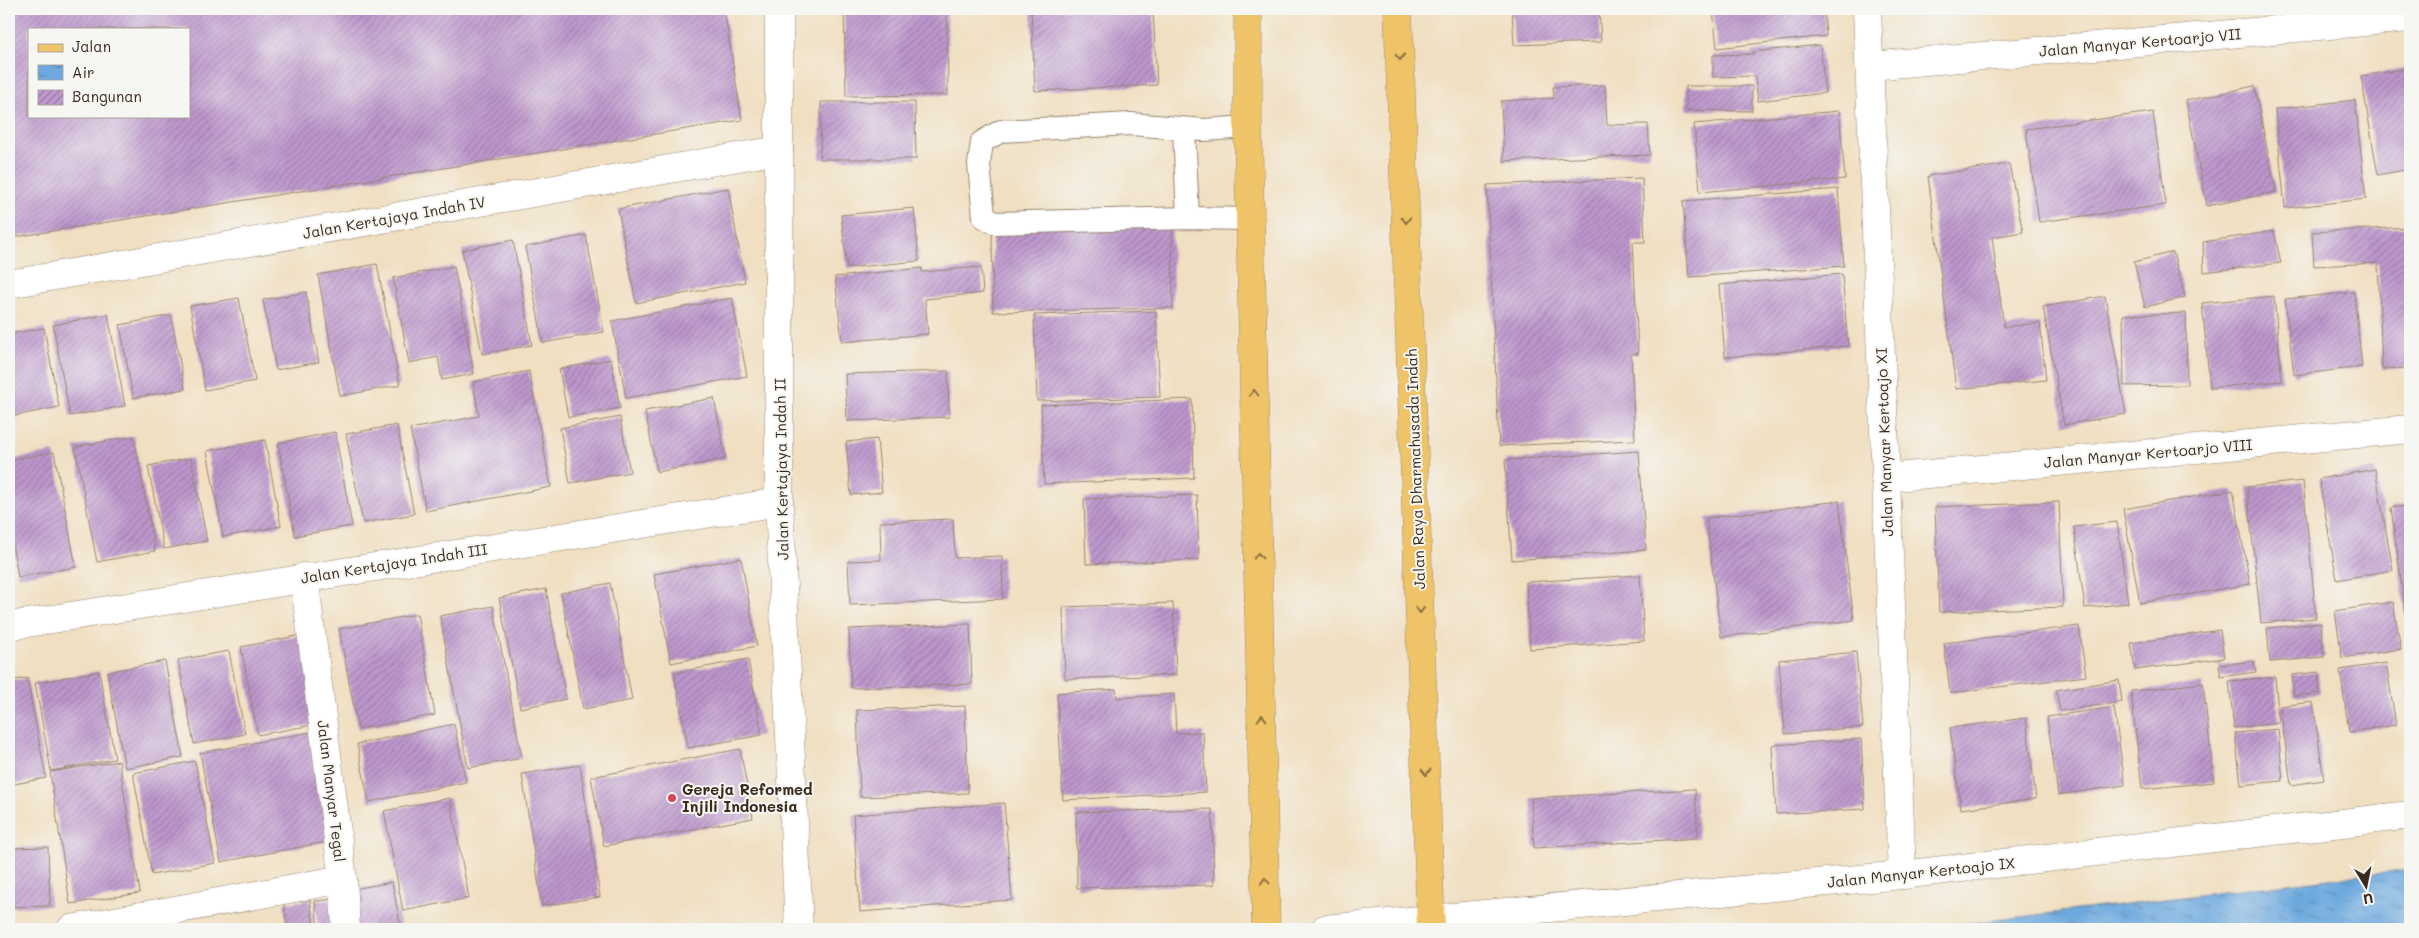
<svg xmlns="http://www.w3.org/2000/svg" width="2419" height="938" font-family="Mali,sans-serif">
<style>
.water{fill:url(#water-ripples);stroke:#546a7e}
.building{fill:url(#building-hatch);fill-rule:evenodd}
.lines{fill:none;stroke-linecap:round;stroke-linejoin:round}
.lane-casing{stroke:#968470;stroke-width:24}
.street-casing{stroke:#968470;stroke-width:29}
.primary-casing{stroke:#968470;stroke-width:29}
.lane{stroke:#fff;stroke-width:22}
.street{stroke:#fff;stroke-width:28}
.primary{stroke:#efc469;stroke-width:28}
.oneway{stroke:#8c6f40}
.poi-dot{fill:#d1495b;stroke:#f6f6f2;stroke-width:2}
.labels{text-anchor:middle;dominant-baseline:central;stroke-width:4;stroke-linejoin:round;paint-order:stroke}
.street-label{font-size:15px;fill:#3b2a1e;stroke:#f6f6f2}
.poi-label{font-size:15px;font-weight:bold;fill:#3b2a1e;stroke:#f6f6f2;text-anchor:start}
</style>
<defs>
<pattern id="water-ripples" width="26" height="14" patternUnits="userSpaceOnUse" patternTransform="scale(1.25)"><rect width="26" height="14" fill="#6da9de"/><path d="M2 4q2-2 4 0t4 0M15 11q2-2 4 0t4 0" fill="none" stroke="#5b8ab3"/></pattern>
<pattern id="building-hatch" width="6" height="6" patternUnits="userSpaceOnUse" patternTransform="scale(1.25)"><rect width="6" height="6" fill="#bd97cd"/><path d="M-1 1l2-2M0 6l6-6M5 7l2-2" fill="none" stroke="#9b7ba6"/></pattern>
</defs>
<rect width="100%" height="100%" fill="#f6f6f2"/>
<filter id="ink" filterUnits="userSpaceOnUse"><feTurbulence type="fractalNoise" baseFrequency=".02" numOctaves="2"/><feDisplacementMap in="SourceGraphic" scale="10" xChannelSelector="R" yChannelSelector="G"/><feConvolveMatrix kernelMatrix="1 2 1 2 8 2 1 2 1" color-interpolation-filters="sRGB"/></filter>
<filter id="wash" filterUnits="userSpaceOnUse"><feTurbulence type="fractalNoise" baseFrequency=".0096" numOctaves="4" result="noise"/><feDisplacementMap in="SourceGraphic" scale="20" xChannelSelector="R" yChannelSelector="G"/><feGaussianBlur stdDeviation="1.12" result="paint"/><feColorMatrix in="noise" values="0 0 0 0 0 0 0 0 0 0 0 0 0 0 0 0 0 1.4 0 .05"/><feComposite in="paint" operator="in"/></filter>
<g filter="url(#wash)">
<rect width="100%" height="100%" fill="#f0dfc1"/>
<polygon class="water" points="2410,869 2410,928 1923,929"/>
<g id="blocks">
<g class="building">
<path d="M9 9H724L742 120 9 238ZM29 29H189V116H29Z"/>
<polygon points="844,9 947,9 948,95 846,96"/>
<polygon points="1031,9 1153,9 1157,85 1035,91"/>
<polygon points="1512,9 1599,9 1601,42 1514,45"/>
<polygon points="1713,9 1824,9 1826,36 1717,48"/>
<polygon points="1820,45 1825,93 1758,101 1755,76 1713,77 1713,55 1753,54 1752,52"/>
<polygon points="2410,68 2410,169 2378,175 2361,76"/>
<polygon points="1605,85 1607,125 1648,124 1650,155 1504,161 1501,101 1554,98 1553,87"/>
<polygon points="1686,86 1752,86 1752,111 1686,110"/>
<polygon points="2254,86 2276,192 2207,206 2186,101"/>
<polygon points="2355,100 2366,199 2285,208 2275,109"/>
<polygon points="821,102 915,102 916,159 820,159"/>
<polygon points="1839,111 1845,179 1700,192 1694,124"/>
<polygon points="2153,112 2166,205 2039,222 2026,129"/>
<polygon points="2009,164 2023,232 1992,237 2004,327 2040,323 2046,380 1956,389 1928,176"/>
<polygon points="1642,178 1645,242 1633,242 1638,354 1631,354 1635,440 1499,446 1487,185"/>
<polygon points="728,188 745,282 636,303 618,209"/>
<polygon points="1838,189 1844,266 1689,277 1683,201"/>
<polygon points="914,208 919,261 847,268 841,215"/>
<polygon points="1172,223 1173,308 993,312 992,226"/>
<polygon points="2410,227 2410,368 2382,369 2378,263 2314,266 2312,232"/>
<polygon points="2274,231 2281,263 2204,272 2203,242"/>
<polygon points="586,235 604,332 543,343 525,247"/>
<polygon points="513,240 532,345 482,354 462,250"/>
<polygon points="2173,252 2185,297 2145,307 2134,262"/>
<polygon points="377,264 400,385 340,396 318,275"/>
<polygon points="454,266 474,374 442,380 438,357 409,363 393,278"/>
<polygon points="981,267 983,293 925,299 928,334 842,342 835,277 922,268 922,272"/>
<polygon points="1842,274 1848,346 1725,357 1719,285"/>
<polygon points="306,292 319,362 276,370 263,300"/>
<polygon points="2354,292 2362,367 2294,375 2285,299"/>
<polygon points="2105,296 2126,414 2064,425 2043,307"/>
<polygon points="2274,296 2282,381 2210,388 2202,303"/>
<polygon points="239,298 255,381 205,390 190,306"/>
<polygon points="732,298 747,376 626,398 612,321"/>
<polygon points="1156,311 1160,397 1037,401 1034,315"/>
<polygon points="2186,313 2187,385 2124,386 2123,315"/>
<polygon points="108,314 125,406 70,416 53,325"/>
<polygon points="171,315 185,389 133,398 120,325"/>
<polygon points="44,328 59,407 9,417 9,334"/>
<polygon points="611,359 620,408 568,417 559,369"/>
<polygon points="529,371 551,487 426,511 410,429 479,416 473,382"/>
<polygon points="948,371 949,417 847,421 845,374"/>
<polygon points="714,398 726,459 657,472 645,411"/>
<polygon points="1192,399 1194,478 1044,484 1041,405"/>
<polygon points="620,417 630,472 570,483 560,428"/>
<polygon points="397,425 414,514 363,523 346,434"/>
<polygon points="335,432 352,526 295,536 278,443"/>
<polygon points="134,436 155,551 97,562 75,447"/>
<polygon points="877,439 882,492 851,495 846,442"/>
<polygon points="265,440 281,526 223,537 207,451"/>
<polygon points="1639,451 1646,550 1512,560 1505,460"/>
<polygon points="54,452 76,567 18,577 9,525 9,460"/>
<polygon points="191,458 207,541 164,549 148,466"/>
<polygon points="2375,469 2393,570 2337,580 2319,479"/>
<polygon points="2303,481 2316,618 2261,623 2247,487"/>
<polygon points="2233,490 2250,584 2140,603 2123,509"/>
<polygon points="1197,495 1199,560 1086,564 1084,499"/>
<polygon points="1839,501 1854,620 1721,637 1706,518"/>
<polygon points="2059,502 2063,607 1939,612 1935,507"/>
<polygon points="2410,505 2410,623 2407,624 2391,508"/>
<polygon points="953,519 955,558 1002,556 1003,599 850,605 848,561 881,560 880,522"/>
<polygon points="2117,522 2128,603 2085,608 2074,527"/>
<polygon points="741,558 757,646 671,663 654,574"/>
<polygon points="1640,575 1644,641 1530,649 1526,582"/>
<polygon points="610,583 632,700 583,709 561,593"/>
<polygon points="546,589 566,699 520,708 499,598"/>
<polygon points="2393,602 2401,649 2342,658 2335,611"/>
<polygon points="1173,603 1176,675 1065,679 1063,607"/>
<polygon points="493,606 522,758 468,768 440,616"/>
<polygon points="417,614 435,715 358,729 339,629"/>
<polygon points="2321,623 2324,657 2270,662 2267,628"/>
<polygon points="970,624 972,684 851,688 849,629"/>
<polygon points="2079,626 2086,676 1950,693 1944,643"/>
<polygon points="2220,630 2224,658 2135,670 2131,643"/>
<polygon points="301,635 318,724 258,735 241,647"/>
<polygon points="229,651 245,734 194,744 178,660"/>
<polygon points="1856,652 1863,727 1785,734 1779,660"/>
<polygon points="748,659 762,735 688,748 674,673"/>
<polygon points="165,661 183,757 125,768 107,672"/>
<polygon points="2254,661 2256,672 2221,677 2219,665"/>
<polygon points="2386,663 2396,725 2349,732 2340,670"/>
<polygon points="99,671 115,759 51,771 35,683"/>
<polygon points="2318,672 2320,693 2294,696 2292,675"/>
<polygon points="2275,677 2279,723 2234,728 2229,681"/>
<polygon points="27,678 46,778 9,785 9,681"/>
<polygon points="2119,680 2122,702 2060,711 2056,690"/>
<polygon points="2203,683 2214,782 2142,789 2131,691"/>
<polygon points="1116,689 1117,698 1174,694 1176,733 1203,732 1206,792 1063,800 1057,693"/>
<polygon points="2407,691 2410,691 2410,713 2409,713"/>
<polygon points="2313,702 2324,780 2291,785 2280,706"/>
<polygon points="965,706 968,793 860,797 857,710"/>
<polygon points="2114,707 2125,785 2058,795 2047,717"/>
<polygon points="2026,718 2036,799 1961,809 1950,728"/>
<polygon points="454,724 466,782 369,802 357,744"/>
<polygon points="2278,729 2283,781 2241,785 2235,733"/>
<polygon points="316,731 337,840 221,862 200,753"/>
<polygon points="1861,739 1865,809 1776,814 1772,745"/>
<polygon points="740,749 753,818 604,846 591,777"/>
<polygon points="119,761 140,893 70,904 50,772"/>
<polygon points="195,761 215,863 152,875 133,773"/>
<polygon points="580,765 600,897 542,906 522,774"/>
<polygon points="1695,789 1698,838 1534,848 1531,798"/>
<polygon points="450,798 469,898 403,911 384,811"/>
<polygon points="1004,803 1012,900 860,912 853,815"/>
<polygon points="1212,809 1214,885 1077,888 1076,812"/>
<polygon points="48,847 50,906 9,907 9,848"/>
<polygon points="392,882 401,929 355,929 348,890"/>
<polygon points="336,899 340,929 318,929 315,901"/>
<polygon points="310,900 314,929 287,929 284,903"/>
</g>
</g>
</g>
<g filter="url(#ink)">
<use href="#blocks" fill-opacity="0" stroke="#968470" stroke-width="1"/>
<g class="lines">
<defs>
<g id="lane">
<polyline points="1248,127 1204,130 1131,124 1001,131 982,142 979,164 984,217 995,223 1188,218 1250,219"/>
<polyline points="1184,129 1188,218"/>
</g>
<g id="street">
<polyline points="779,9 779,502 799,929"/>
<polyline points="1867,9 1902,875"/>
<polyline points="1870,66 2410,18"/>
<polyline points="9,284 779,150"/>
<polyline points="1885,478 2410,429"/>
<polyline points="9,626 779,502"/>
<polyline points="343,879 346,929"/>
<polyline points="71,929 343,879 304,577"/>
<polyline points="1325,929 1902,875 2410,815"/>
</g>
<g id="primary">
<polyline points="1248,9 1248,127 1266,929"/>
<polyline points="1398,9 1431,929"/>
</g>
</defs>
<use href="#lane" class="lane-casing"/>
<use href="#street" class="street-casing"/>
<use href="#primary" class="primary-casing"/>
<use href="#lane" class="lane"/>
<use href="#street" class="street"/>
<use href="#primary" class="primary"/>
</g>
<defs><path id="oneway-chevron" d="M-2-3.5L2.5 0L-2 3.5" fill="none" stroke-width="1.6" stroke-linecap="round" stroke-linejoin="round" transform="scale(1.25)"/></defs>
<g class="oneway">
<use href="#oneway-chevron" transform="translate(1400 57) rotate(88)"/>
<use href="#oneway-chevron" transform="translate(1406 220) rotate(88)"/>
<use href="#oneway-chevron" transform="translate(1254 393) rotate(-91)"/>
<use href="#oneway-chevron" transform="translate(1258 556) rotate(-91)"/>
<use href="#oneway-chevron" transform="translate(1420 610) rotate(88)"/>
<use href="#oneway-chevron" transform="translate(1262 718) rotate(-91)"/>
<use href="#oneway-chevron" transform="translate(1426 772) rotate(88)"/>
<use href="#oneway-chevron" transform="translate(1265 881) rotate(-91)"/>
</g>
</g>
<circle class="poi-dot" cx="672" cy="798" r="5"/>
<g class="labels">
<g class="street-label">
<text transform="translate(2140 42) rotate(-5)">Jalan Manyar Kertoarjo VII</text>
<text transform="translate(394 217) rotate(-10)">Jalan Kertajaya Indah IV</text>
<text transform="translate(1884 442) rotate(-92)">Jalan Manyar Kertoajo XI</text>
<text transform="translate(2148 453) rotate(-5)">Jalan Manyar Kertoarjo VIII</text>
<text transform="translate(781 469) rotate(-91)">Jalan Kertajaya Indah II</text>
<text transform="translate(1415 469) rotate(-92)">Jalan Raya Dharmahusada Indah</text>
<text transform="translate(394 563) rotate(-9)">Jalan Kertajaya Indah III</text>
<text transform="translate(332 791) rotate(83)">Jalan Manyar Tegal</text>
<text transform="translate(1921 872) rotate(-6)">Jalan Manyar Kertoajo IX</text>
</g>
<g class="poi-label">
<text x="682" y="789">Gereja Reformed<tspan x="682" dy="17">Injili Indonesia</tspan></text>
</g>
</g>
<rect width="2419" height="938" fill="none" stroke="#f6f6f2" stroke-width="30"/>
<rect x="28" y="28" width="162" height="90" fill="#f6f6f2" stroke="#aba49d"/>
<rect x="38" y="44" width="25" height="8" fill="#efc469" stroke="#aba49d"/>
<text x="72" y="52" font-size="15" fill="#3b2a1e">Jalan</text>
<rect x="38" y="65" width="25" height="15" fill="url(#water-ripples)" stroke="#aba49d"/>
<text x="72" y="78" font-size="15" fill="#3b2a1e">Air</text>
<rect x="38" y="90" width="25" height="15" fill="url(#building-hatch)" stroke="#aba49d"/>
<text x="72" y="102" font-size="15" fill="#3b2a1e">Bangunan</text>
<g transform="translate(2366 886) rotate(170)" stroke="#f6f6f2" stroke-width="4" paint-order="stroke">
<path d="M0-4L9 19L0 12L-9 19Z" fill="#3b2a1e"/>
<text y="-8" font-size="14" font-weight="bold" text-anchor="middle" fill="#3b2a1e">U</text>
</g>
</svg>
